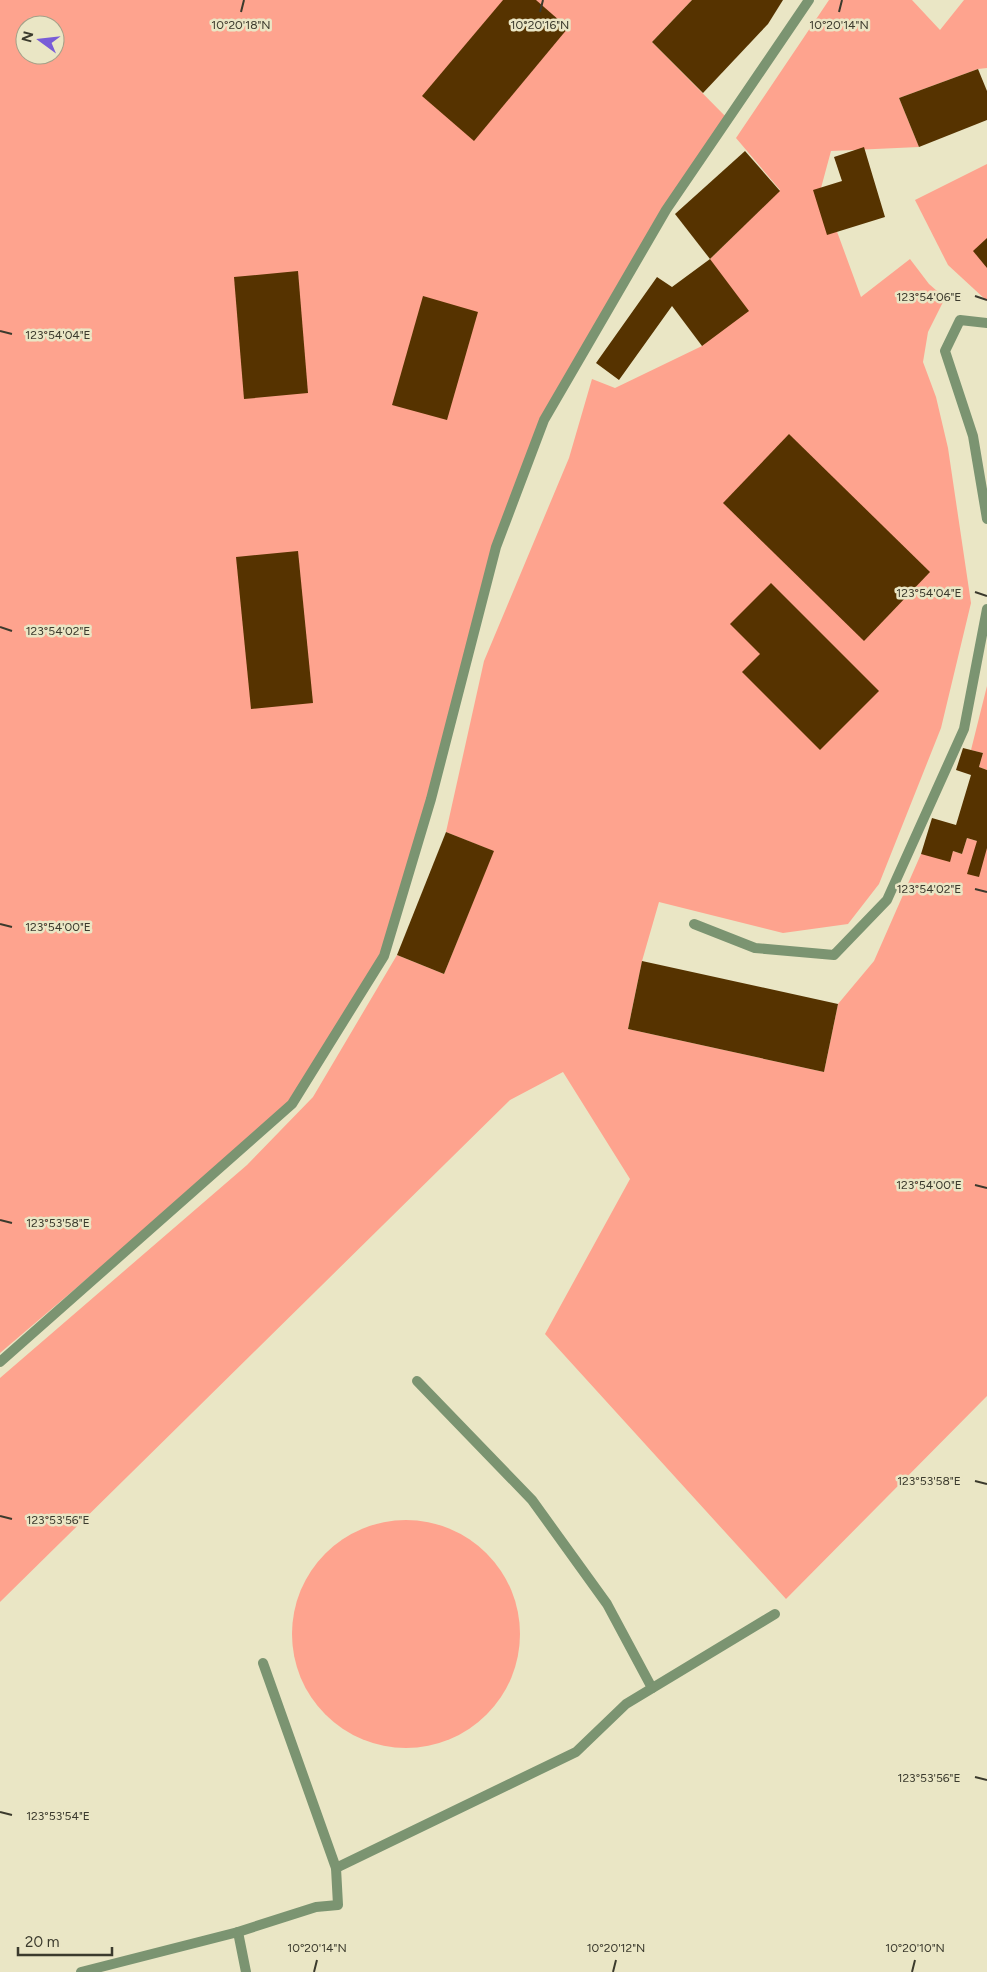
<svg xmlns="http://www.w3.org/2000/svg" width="987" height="1972" font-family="Figtree,sans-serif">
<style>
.green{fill:#fea38e;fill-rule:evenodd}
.building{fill:#563300}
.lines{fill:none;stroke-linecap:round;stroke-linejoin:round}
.service{stroke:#7b9471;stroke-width:10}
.minor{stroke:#7b9471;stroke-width:10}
.ticks{fill:none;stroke:#3b3a2d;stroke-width:2}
.ticks-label{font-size:12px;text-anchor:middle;fill:#3b3a2d;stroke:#eae6c5;stroke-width:5;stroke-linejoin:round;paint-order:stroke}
</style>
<rect width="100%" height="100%" fill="#eae6c5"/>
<g class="green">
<path d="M0 0H692L652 42 728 119 666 210 544 420 496 547 384 956 292 1104 0 1353ZM25 25H55V55H25Z"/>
<polygon points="829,0 912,0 940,30 964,0 987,0 987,68 978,69 899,98 919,147 831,151 821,188 861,297 910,259 929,284 945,298 928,332 923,362 936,397 948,448 971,603 941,728 879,884 848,924 783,933 659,902 642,961 628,1029 824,1072 838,1004 874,961 921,854 953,851 962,854 967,838 977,841 987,848 987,1396 786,1599 545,1334 630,1179 563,1072 510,1100 0,1602 0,1378 247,1165 313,1097 397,955 444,974 493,851 446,832 484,661 569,458 592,379 615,388 702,346 710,259 780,190 736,138"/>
<polygon points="987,164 987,301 948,265 915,200"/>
<polygon points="987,686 987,770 979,767 983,753 971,750"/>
<circle cx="406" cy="1634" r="114"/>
</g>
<g class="building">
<polygon points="503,0 536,0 568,28 474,141 422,96"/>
<polygon points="692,0 783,0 768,24 703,93 652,42"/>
<polygon points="978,69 987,91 987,120 919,147 899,98"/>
<polygon points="864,147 885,217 827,235 813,190 842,181 834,157"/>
<polygon points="745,151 780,191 710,259 675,214"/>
<polygon points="987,238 987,268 973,251"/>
<polygon points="710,259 749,311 702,346 672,306 619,380 596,363 657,277 672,287"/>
<polygon points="298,271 308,393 244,399 234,277"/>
<polygon points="423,296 478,312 447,420 392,405"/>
<polygon points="789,434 930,572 864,641 723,503"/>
<polygon points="298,551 313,703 251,709 236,557"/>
<polygon points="771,583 879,691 820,750 742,672 760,654 730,624"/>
<polygon points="963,748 983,753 979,767 987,770 987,848 979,877 967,874 977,841 967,838 962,854 953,851 950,862 921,854 932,818 956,825 971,775 956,770"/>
<polygon points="446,832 494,851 444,974 397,955"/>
<polygon points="642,961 838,1004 824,1072 628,1029"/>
</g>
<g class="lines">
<g class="service">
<polyline points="987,323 960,320 945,351 973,436 987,519"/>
<polyline points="694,924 755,948 834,955 887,900 964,729 987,609"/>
<polyline points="0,1362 292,1104 384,956 431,799 496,547 544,420 666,210 809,0"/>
<polyline points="238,1932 246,1972"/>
</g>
<g class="minor">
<polyline points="417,1381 532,1500 607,1604 652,1688"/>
<polyline points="336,1868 576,1752 626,1704 775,1614"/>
<polyline points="81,1972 238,1932 316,1907 338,1905 336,1868 263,1663"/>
</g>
</g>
<path class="ticks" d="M241 12 244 0M540 12 543 0M839 12 842 0M975 296 987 300M0 331 12 334M975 592 987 596M0 627 12 631M975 889 987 892M0 924 12 927M975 1185 987 1188M0 1220 12 1223M975 1481 987 1484M0 1516 12 1519M975 1777 987 1780M0 1812 12 1815M314 1972 317 1960M613 1972 616 1960M912 1972 915 1960"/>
<g class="ticks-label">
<text x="241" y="29">10°20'18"N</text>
<text x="540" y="29">10°20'16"N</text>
<text x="839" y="29">10°20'14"N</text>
<text x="929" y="301">123°54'06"E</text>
<text x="58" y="339">123°54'04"E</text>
<text x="929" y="597">123°54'04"E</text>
<text x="58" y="635">123°54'02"E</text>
<text x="929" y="893">123°54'02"E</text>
<text x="58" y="931">123°54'00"E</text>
<text x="929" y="1189">123°54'00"E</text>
<text x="58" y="1227">123°53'58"E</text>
<text x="929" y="1485">123°53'58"E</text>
<text x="58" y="1524">123°53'56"E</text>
<text x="929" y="1782">123°53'56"E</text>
<text x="58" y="1820">123°53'54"E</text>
<text x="317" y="1952">10°20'14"N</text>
<text x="616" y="1952">10°20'12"N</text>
<text x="915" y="1952">10°20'10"N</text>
</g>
<g transform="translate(40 40) rotate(285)"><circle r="24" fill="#eae6c5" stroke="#a4a188"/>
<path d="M0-4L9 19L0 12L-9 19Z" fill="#795cd7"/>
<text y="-8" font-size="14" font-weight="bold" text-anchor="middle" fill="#3b3a2d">N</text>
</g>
<path d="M18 1947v8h94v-8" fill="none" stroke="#3b3a2d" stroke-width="2.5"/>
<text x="25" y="1947" font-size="15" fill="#3b3a2d" stroke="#eae6c5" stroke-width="4" paint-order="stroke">20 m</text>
</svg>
